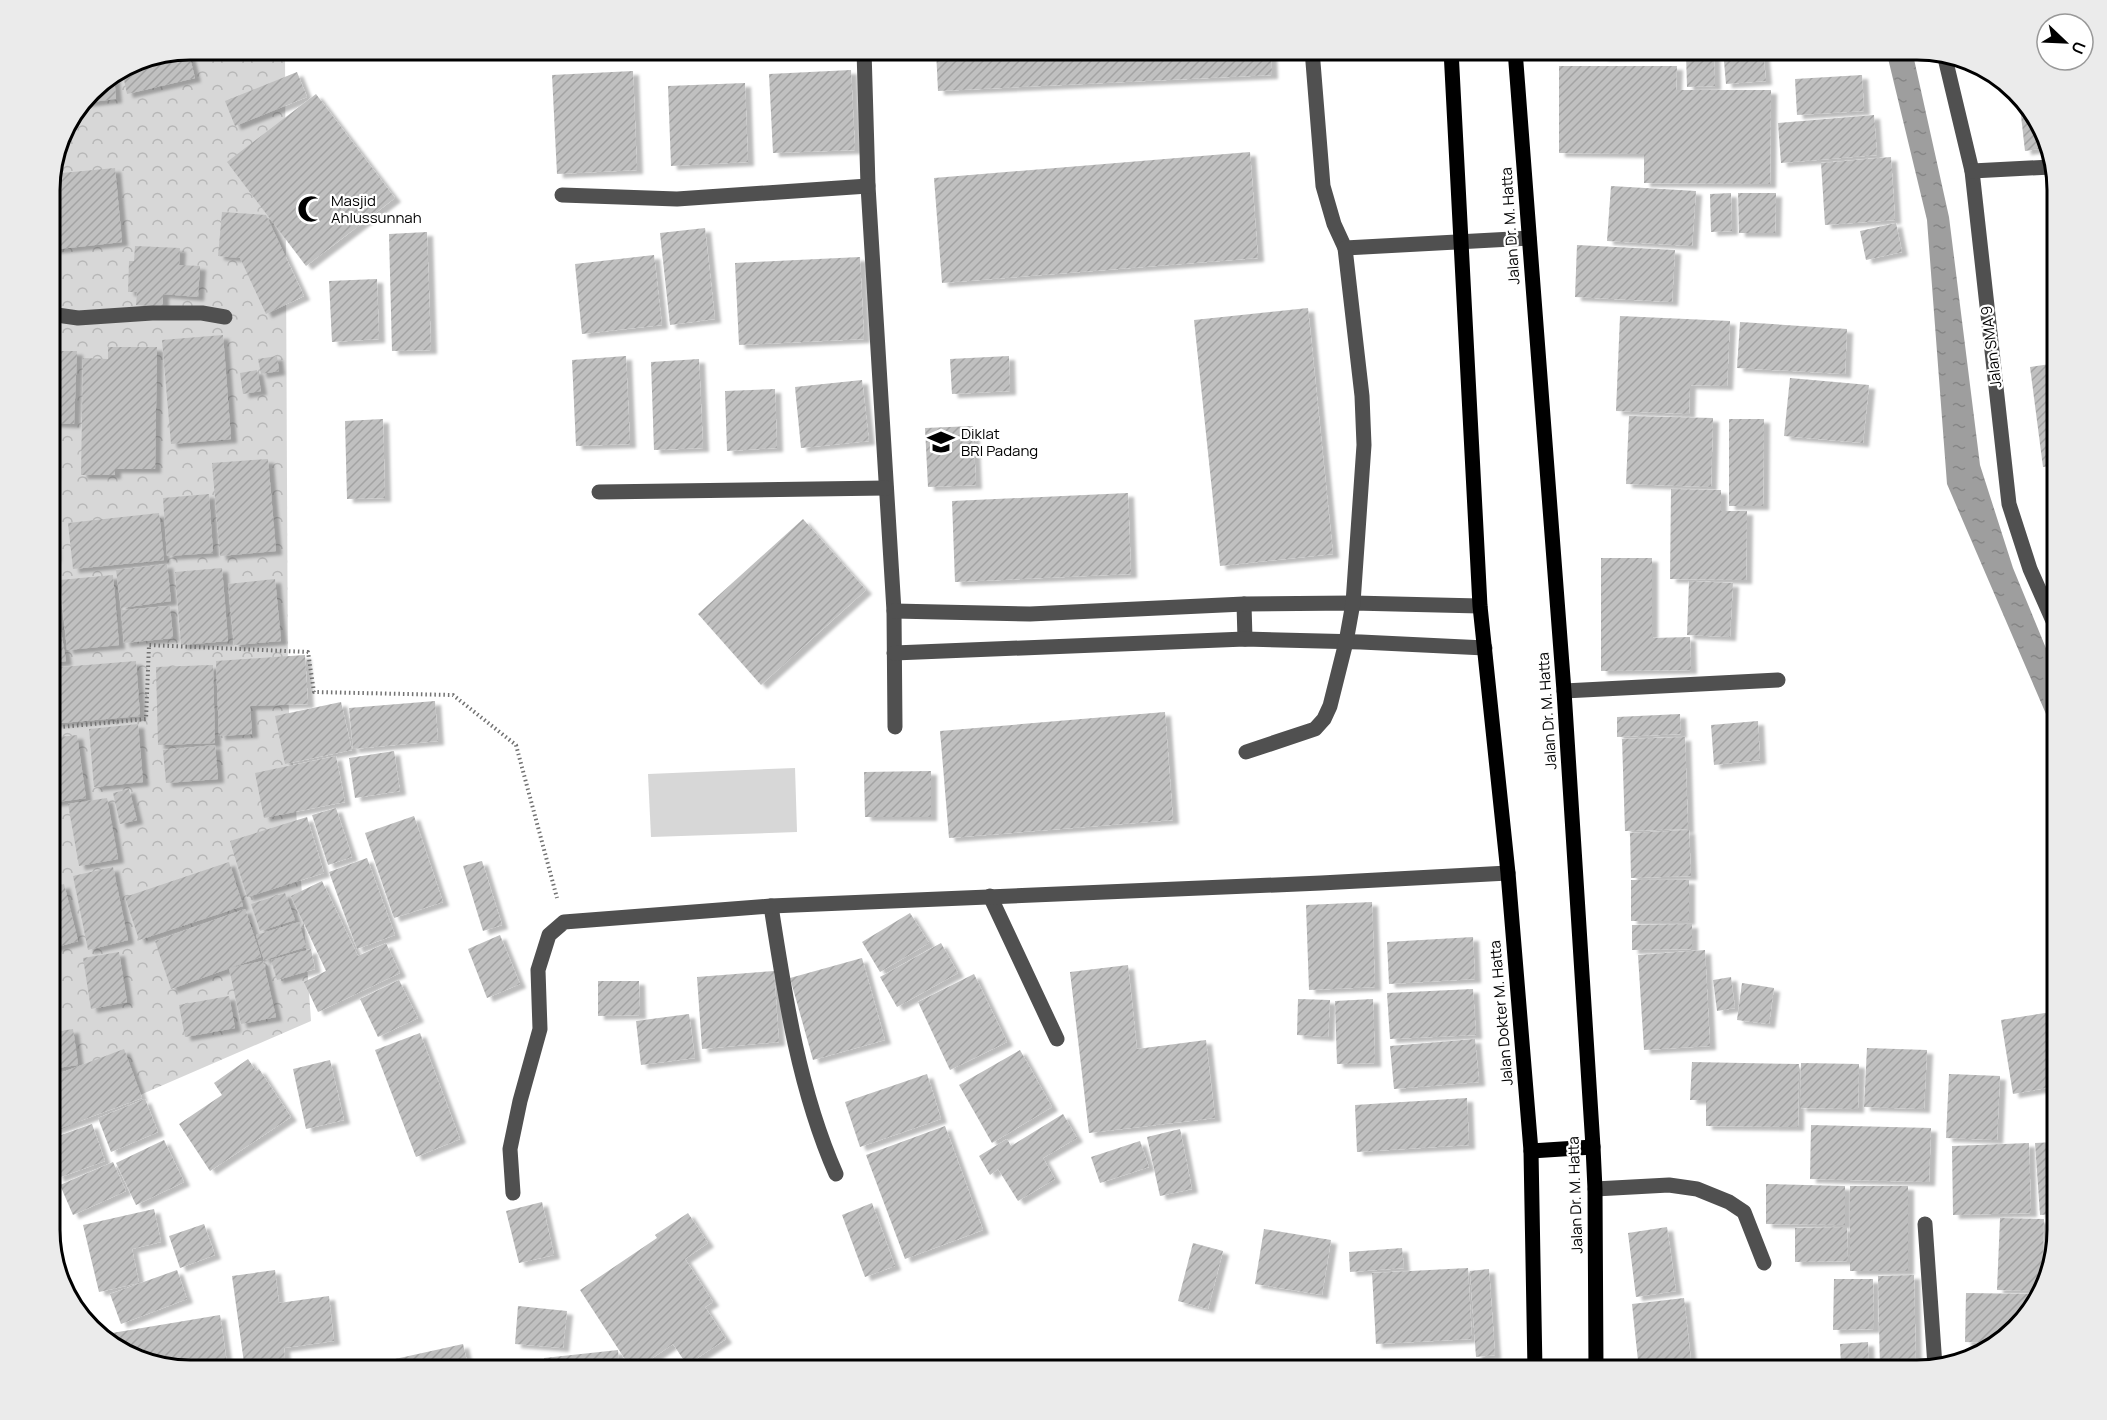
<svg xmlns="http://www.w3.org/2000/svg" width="2107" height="1420" font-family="Manrope,sans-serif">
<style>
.forest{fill:url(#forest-crowns)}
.pitch{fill:#d7d7d7}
.water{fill:url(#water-ripples)}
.building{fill:url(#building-hatch);filter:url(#shadow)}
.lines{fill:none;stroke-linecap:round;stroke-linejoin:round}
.path{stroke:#727272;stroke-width:4;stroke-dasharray:1.5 3;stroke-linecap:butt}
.minor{stroke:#505050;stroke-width:15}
.major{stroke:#000;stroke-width:15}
.labels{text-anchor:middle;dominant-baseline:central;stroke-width:4.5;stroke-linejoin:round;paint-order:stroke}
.poi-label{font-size:15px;fill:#000;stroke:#fff;text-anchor:start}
.street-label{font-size:15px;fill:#000;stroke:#fff}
.rim{fill:none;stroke:#000;stroke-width:3}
</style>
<defs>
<pattern id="forest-crowns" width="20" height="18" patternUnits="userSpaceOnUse" patternTransform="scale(1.5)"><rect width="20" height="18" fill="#d7d7d7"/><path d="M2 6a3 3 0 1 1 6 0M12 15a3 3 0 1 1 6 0" fill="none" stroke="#b7b7b7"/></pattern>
<pattern id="water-ripples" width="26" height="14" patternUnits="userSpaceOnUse" patternTransform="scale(1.5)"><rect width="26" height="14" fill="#9e9e9e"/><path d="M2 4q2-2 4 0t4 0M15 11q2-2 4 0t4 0" fill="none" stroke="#868686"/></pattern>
<pattern id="building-hatch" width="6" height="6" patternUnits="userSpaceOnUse" patternTransform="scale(1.5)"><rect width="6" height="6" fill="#c0c0c0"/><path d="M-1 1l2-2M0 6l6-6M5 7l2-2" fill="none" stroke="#a3a3a3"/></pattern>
<filter id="shadow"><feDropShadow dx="6" dy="4" stdDeviation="1.5" flood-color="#0004"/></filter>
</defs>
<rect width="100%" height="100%" fill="#fff"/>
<polygon class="forest" points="190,50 285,50 288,697 311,1021 50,1134 50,181 60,136 91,90 137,60"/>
<polygon class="pitch" points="795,768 797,832 651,837 648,774"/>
<polygon class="water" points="1886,50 1912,50 1949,217 1980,465 2013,568 2057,675 2057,747 2046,714 1947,484 1927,220"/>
<g class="building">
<polygon points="188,50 195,78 127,94 122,70 137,60"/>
<polygon points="936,50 1271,50 1272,75 938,91"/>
<polygon points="1553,50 1600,50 1600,54 1553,56"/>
<polygon points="1603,50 1714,50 1715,86 1687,87 1686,54 1603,57"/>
<polygon points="1723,50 1763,50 1766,81 1726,84"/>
<polygon points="1857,50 1871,50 1858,54"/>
<polygon points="1559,66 1677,66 1676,90 1771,90 1770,184 1644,183 1644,154 1559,153"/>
<polygon points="851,70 855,150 773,153 769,74"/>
<polygon points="633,71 637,170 557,174 552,75"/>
<polygon points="297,72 307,97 235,126 225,101"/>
<polygon points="114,75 116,99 83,103 91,90"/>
<polygon points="1862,75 1864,111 1797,115 1795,79"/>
<polygon points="745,83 748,162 671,166 668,86"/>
<polygon points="316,94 395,198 306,266 227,162"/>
<polygon points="2019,98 2039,120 2046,148 2025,151"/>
<polygon points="1874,115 1877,155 1781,163 1778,123"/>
<polygon points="1250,152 1258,258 942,283 934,178"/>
<polygon points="1891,157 1895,220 1825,225 1821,163"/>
<polygon points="115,168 122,242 50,250 51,174"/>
<polygon points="1611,186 1696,191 1692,246 1607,241"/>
<polygon points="1731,193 1732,231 1711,232 1710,194"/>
<polygon points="1738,193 1776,193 1775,233 1739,233"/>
<polygon points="222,212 266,215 304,296 266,314 240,258 218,256"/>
<polygon points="1896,223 1902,252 1866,260 1860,231"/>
<polygon points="705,228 715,319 670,325 660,233"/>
<polygon points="427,232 431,350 392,351 389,234"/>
<polygon points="1577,245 1675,250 1672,302 1575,297"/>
<polygon points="135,246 180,248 179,265 200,266 198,297 163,294 163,307 136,305 137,292 128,292 129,261 134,261"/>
<polygon points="654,255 662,325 582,334 575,264"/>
<polygon points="860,257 864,339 739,345 735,263"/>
<polygon points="377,279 379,339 332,342 329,281"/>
<polygon points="1308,308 1333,554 1220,566 1194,320"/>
<polygon points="1620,316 1730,321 1727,386 1690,385 1689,414 1616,411"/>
<polygon points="1740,322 1847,329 1845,374 1737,368"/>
<polygon points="223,335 231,439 171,444 162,340"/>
<polygon points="108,347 157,347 155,469 115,469 115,475 81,475 83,358 108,359"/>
<polygon points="50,351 77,351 74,424 50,423"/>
<polygon points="277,356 279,371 261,374 258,359"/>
<polygon points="626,356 630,444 576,446 572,360"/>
<polygon points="1009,356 1010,391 952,394 950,359"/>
<polygon points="699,359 703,448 654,450 651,362"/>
<polygon points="2057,363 2057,465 2043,467 2030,367"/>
<polygon points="257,370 261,391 243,394 240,373"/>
<polygon points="1790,378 1869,385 1863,443 1784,436"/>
<polygon points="862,380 869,441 801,448 795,387"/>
<polygon points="775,389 777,448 727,451 725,391"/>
<polygon points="1629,416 1713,418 1711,487 1626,484"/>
<polygon points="383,419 385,498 347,499 345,421"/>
<polygon points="1729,419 1764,419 1763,506 1729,506"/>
<polygon points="973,426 976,485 928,487 925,428"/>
<polygon points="50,435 53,435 54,476 50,476"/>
<polygon points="268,459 276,551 220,556 212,463"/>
<polygon points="50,488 52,488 55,558 50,559"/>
<polygon points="1671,489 1721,490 1721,511 1747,511 1746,580 1670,579"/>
<polygon points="1128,493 1131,574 955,582 952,501"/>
<polygon points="209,494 213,553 167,556 163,498"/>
<polygon points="159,513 164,560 73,569 68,523"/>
<polygon points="803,519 866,590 761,685 698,614"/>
<polygon points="1601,558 1652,558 1652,638 1690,637 1691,670 1601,671"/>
<polygon points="167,564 171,601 121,608 116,570"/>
<polygon points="222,568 228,641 181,645 175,572"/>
<polygon points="113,575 119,645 67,650 60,580"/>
<polygon points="275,579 281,641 234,645 228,584"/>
<polygon points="1689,581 1733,583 1730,637 1687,635"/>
<polygon points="50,596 55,596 66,661 50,664"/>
<polygon points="170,606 173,638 124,643 121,610"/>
<polygon points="305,655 308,704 250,706 252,734 219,736 216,661"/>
<polygon points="136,661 140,716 50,724 50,668"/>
<polygon points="213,665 215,743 158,745 156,667"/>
<polygon points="435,701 438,741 353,749 349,708"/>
<polygon points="341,702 352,750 285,764 275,716"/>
<polygon points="1165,712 1173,820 949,838 940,731"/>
<polygon points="1680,714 1681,734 1617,737 1617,717"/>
<polygon points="1758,721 1760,760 1714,765 1711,725"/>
<polygon points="138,724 143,782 94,787 89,729"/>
<polygon points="77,735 86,798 50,803 50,738"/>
<polygon points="1685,737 1688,829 1625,831 1622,739"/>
<polygon points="215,745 218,779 166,783 163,750"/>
<polygon points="394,751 400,791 355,798 349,758"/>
<polygon points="336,756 345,802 264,818 255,773"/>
<polygon points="931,771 931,817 865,817 864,772"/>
<polygon points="129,789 137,820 120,824 113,793"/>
<polygon points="107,798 118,859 79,866 68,804"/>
<polygon points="336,808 352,857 328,865 312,815"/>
<polygon points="414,816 443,902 394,918 365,833"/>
<polygon points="307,817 324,873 247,897 230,841"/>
<polygon points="1689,830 1691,876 1631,878 1630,833"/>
<polygon points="367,858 395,935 357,949 329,872"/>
<polygon points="482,861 502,925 483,931 463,866"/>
<polygon points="229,862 243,906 139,940 125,897"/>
<polygon points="113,867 128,940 88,950 73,876"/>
<rect x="1631" y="880" width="58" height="41"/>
<polygon points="322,881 358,956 386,943 400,973 318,1012 304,982 326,971 291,896"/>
<polygon points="64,884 78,941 50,949 50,888"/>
<polygon points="285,893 295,920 260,931 251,904"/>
<polygon points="1372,902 1375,987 1309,990 1306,905"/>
<polygon points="245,909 261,957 171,989 155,941"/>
<polygon points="910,913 929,943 880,972 862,942"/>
<polygon points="299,922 306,947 264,960 256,935"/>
<polygon points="1692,924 1692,949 1632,950 1632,925"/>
<polygon points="500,935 520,984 487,998 468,949"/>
<polygon points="1473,937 1475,979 1389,984 1387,942"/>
<polygon points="941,943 958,973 897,1007 880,977"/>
<polygon points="311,949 315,969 277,980 271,960"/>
<polygon points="1705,950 1710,1046 1644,1050 1638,955"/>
<polygon points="119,952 127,1002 91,1009 83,958"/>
<polygon points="862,958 885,1040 813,1060 790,978"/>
<polygon points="263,961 276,1017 241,1024 229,968"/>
<polygon points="1128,965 1137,1049 1206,1040 1215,1118 1089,1133 1070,972"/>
<polygon points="774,971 779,1042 702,1049 697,977"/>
<polygon points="974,974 1007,1042 950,1070 918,1002"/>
<polygon points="1731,977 1735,1008 1717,1011 1713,980"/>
<polygon points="399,980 418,1018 378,1037 360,999"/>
<polygon points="598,981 639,981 640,1015 598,1016"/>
<polygon points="1742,983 1774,988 1769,1024 1737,1020"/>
<polygon points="1473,989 1476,1035 1390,1039 1387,993"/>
<polygon points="229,996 235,1028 185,1037 179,1005"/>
<polygon points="1298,999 1330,1000 1328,1037 1297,1035"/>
<polygon points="1373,999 1375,1063 1337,1064 1335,1001"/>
<polygon points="2057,1011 2057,1086 2013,1094 2001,1020"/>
<polygon points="689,1014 695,1058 641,1065 636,1021"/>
<polygon points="73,1029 78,1065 50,1069 50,1033"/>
<polygon points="420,1033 460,1139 416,1157 375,1050"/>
<polygon points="1475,1039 1479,1082 1394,1089 1390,1046"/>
<polygon points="1867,1048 1927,1050 1924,1109 1864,1107"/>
<polygon points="124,1049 142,1098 50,1132 50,1077"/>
<polygon points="1020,1050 1052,1107 992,1143 959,1085"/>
<polygon points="248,1059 256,1071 259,1069 291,1117 210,1171 179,1124 222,1095 214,1083"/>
<polygon points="330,1060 344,1120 306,1129 293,1069"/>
<polygon points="1692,1062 1799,1064 1798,1127 1706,1126 1706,1100 1690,1100"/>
<polygon points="1801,1063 1859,1064 1858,1109 1800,1108"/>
<polygon points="927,1074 941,1119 860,1147 845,1102"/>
<polygon points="1949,1074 2000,1076 1997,1140 1946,1138"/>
<polygon points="1467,1098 1469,1145 1357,1152 1355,1105"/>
<polygon points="145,1099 158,1132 111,1152 98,1118"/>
<polygon points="1063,1114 1077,1138 1043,1158 1055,1179 1018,1201 998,1169 990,1175 979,1156 1007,1139 1011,1146"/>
<polygon points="92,1124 105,1161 58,1178 50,1156 50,1139"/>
<polygon points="1811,1125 1931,1128 1929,1182 1810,1179"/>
<polygon points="945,1126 983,1230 905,1259 866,1155"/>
<polygon points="1180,1129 1192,1189 1160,1196 1147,1137"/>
<polygon points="164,1140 184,1182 136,1205 116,1163"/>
<polygon points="1140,1141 1149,1167 1100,1183 1091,1157"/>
<polygon points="2057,1142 2057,1214 2040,1215 2035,1143"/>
<polygon points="2029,1143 2031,1213 1953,1215 1952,1146"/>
<polygon points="113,1162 126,1191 73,1215 60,1185"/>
<polygon points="1766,1184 1845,1186 1845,1225 1766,1224"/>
<rect x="1850" y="1186" width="58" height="85"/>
<polygon points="542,1202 554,1255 519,1263 506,1211"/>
<polygon points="872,1203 895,1266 865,1277 842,1215"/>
<polygon points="154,1209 161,1242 132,1249 139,1283 99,1292 83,1225"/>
<polygon points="688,1213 708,1243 685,1259 713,1302 705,1307 726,1339 687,1365 673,1344 635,1370 632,1370 580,1290 657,1238 655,1235"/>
<polygon points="2000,1218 2044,1219 2042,1280 2039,1291 1997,1290"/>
<polygon points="204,1224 215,1255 180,1268 169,1236"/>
<polygon points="1667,1227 1676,1291 1636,1297 1628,1233"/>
<polygon points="1847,1227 1848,1261 1795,1262 1795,1228"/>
<polygon points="1264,1229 1331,1240 1322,1295 1255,1284"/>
<polygon points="1193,1243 1223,1251 1208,1309 1178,1301"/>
<polygon points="1402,1248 1404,1268 1350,1272 1349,1252"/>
<polygon points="1468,1268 1472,1339 1376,1344 1372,1273"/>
<polygon points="1489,1269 1495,1355 1476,1357 1470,1271"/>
<polygon points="177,1270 187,1299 121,1324 110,1294"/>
<polygon points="275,1270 279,1303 329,1296 334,1341 284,1348 286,1370 245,1370 232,1276"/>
<polygon points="1914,1275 1916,1370 1880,1370 1878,1276"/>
<polygon points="1834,1279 1873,1279 1874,1329 1833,1330"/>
<polygon points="1966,1293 2038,1294 2034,1308 1994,1343 1965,1342"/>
<polygon points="1684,1298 1692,1369 1639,1370 1632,1304"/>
<polygon points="518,1306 567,1311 563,1348 515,1344"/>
<polygon points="220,1315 228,1370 190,1370 115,1348 112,1333"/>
<polygon points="1868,1342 1869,1363 1841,1365 1840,1344"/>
<polygon points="463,1344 469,1370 378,1370 377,1363"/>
<polygon points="1976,1344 1992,1345 1979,1356 1975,1357"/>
<polygon points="618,1350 620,1370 545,1370 544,1358"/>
</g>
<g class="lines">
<polyline class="path" points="50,728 146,719 149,645 308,652 314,692 453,695 516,745 557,898"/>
<g class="minor">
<polyline points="864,50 868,186 894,611 895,727"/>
<polyline points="1312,50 1323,186 1334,224 1345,248 1529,238"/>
<polyline points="1945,58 1972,171 2009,504 2030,569 2057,630"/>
<polyline points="1972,171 2051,167"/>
<polyline points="562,195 677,199 868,186"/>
<polyline points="50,314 78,318 152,313 202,313 225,317"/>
<polyline points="599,492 886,488"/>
<polyline points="1244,604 1245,639"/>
<polyline points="894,611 1030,614 1244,604 1353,603 1480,606"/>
<polyline points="894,653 1245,639 1361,642 1485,648"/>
<polyline points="1564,691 1778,680"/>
<polyline points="1246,752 1315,729 1324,719 1330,706 1346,642 1353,603 1364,445 1362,396 1345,248"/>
<polyline points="990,896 1057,1039"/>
<path d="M771 906C785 997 799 1090 836 1174"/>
<polyline points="1595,1189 1669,1185 1697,1189 1729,1202 1744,1212 1764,1263"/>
<polyline points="513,1193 510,1149 520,1101 540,1029 538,970 549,935 564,922 771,906 1321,883 1508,873"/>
<polyline points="1925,1224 1935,1366"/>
</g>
<g class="major">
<polyline points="1451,50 1480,606 1508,873 1531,1151 1535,1370"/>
<polyline points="1515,50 1564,691 1593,1147 1595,1189 1596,1370"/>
<polyline points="1531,1151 1593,1147"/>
</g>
</g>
<defs>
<symbol id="mosque-bare" viewBox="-9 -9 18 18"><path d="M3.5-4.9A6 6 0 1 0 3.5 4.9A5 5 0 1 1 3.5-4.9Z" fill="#000" stroke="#fff" stroke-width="2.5" paint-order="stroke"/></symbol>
<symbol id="school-bare" viewBox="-9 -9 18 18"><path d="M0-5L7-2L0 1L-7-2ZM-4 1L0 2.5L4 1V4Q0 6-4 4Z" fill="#000" stroke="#fff" stroke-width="2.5" paint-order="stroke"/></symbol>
</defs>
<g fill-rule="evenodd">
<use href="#mosque-bare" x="292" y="190" width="38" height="38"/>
<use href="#school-bare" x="922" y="423" width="38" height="38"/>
</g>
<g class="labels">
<g class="poi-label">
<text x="331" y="200">Masjid<tspan x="331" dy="17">Ahlussunnah</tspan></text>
<text x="961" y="433">Diklat<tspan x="961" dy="17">BRI Padang</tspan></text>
</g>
<g class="street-label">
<text transform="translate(1510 226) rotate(-94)">Jalan Dr. M. Hatta</text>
<text transform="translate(1991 347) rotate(-97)">Jalan SMA 9</text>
<text transform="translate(1547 711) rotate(-94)">Jalan Dr. M. Hatta</text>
<text transform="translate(1501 1013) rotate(-95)">Jalan Dokter M. Hatta</text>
<text transform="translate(1575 1195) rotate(-92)">Jalan Dr. M. Hatta</text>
</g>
</g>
<path d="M0 0H2107V1420H0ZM190 60H1917A130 130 0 0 1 2047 190V1230A130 130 0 0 1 1917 1360H190A130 130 0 0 1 60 1230V190A130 130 0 0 1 190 60Z" fill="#ebebeb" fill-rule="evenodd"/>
<path class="rim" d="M190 60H1917A130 130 0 0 1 2047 190V1230A130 130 0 0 1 1917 1360H190A130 130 0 0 1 60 1230V190A130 130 0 0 1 190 60Z"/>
<g transform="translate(2065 42) rotate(113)"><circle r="28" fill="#ffffff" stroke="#999999" stroke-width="1.5"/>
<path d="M0-4.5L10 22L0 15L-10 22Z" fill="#000000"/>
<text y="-9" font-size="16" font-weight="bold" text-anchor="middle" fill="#000000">U</text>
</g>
</svg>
